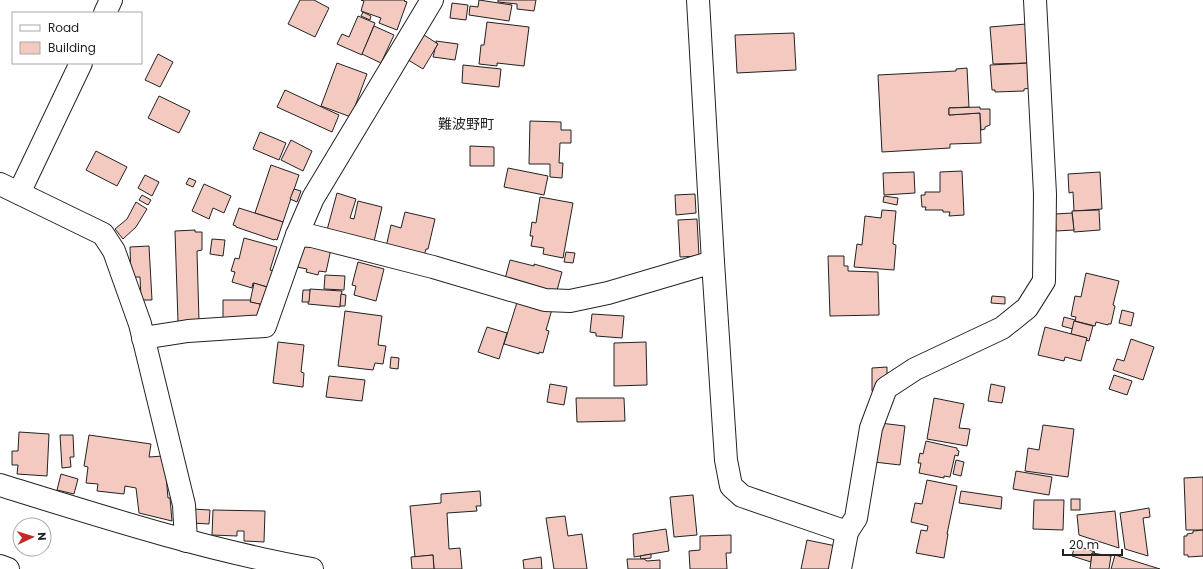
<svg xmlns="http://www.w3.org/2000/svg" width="1203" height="569" font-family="Poppins,'Noto Sans JP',sans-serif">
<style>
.building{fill:#f3c9c0;stroke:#222}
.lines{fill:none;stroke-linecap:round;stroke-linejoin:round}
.minor-casing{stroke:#222;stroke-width:24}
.major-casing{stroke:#222;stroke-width:24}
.minor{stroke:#fff;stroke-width:22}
.major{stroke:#fff;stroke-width:22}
.labels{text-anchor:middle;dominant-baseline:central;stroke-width:3;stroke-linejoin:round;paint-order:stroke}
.quarter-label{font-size:14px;fill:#222;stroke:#fff}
</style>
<rect width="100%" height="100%" fill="#fff"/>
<g class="building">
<polygon points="300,0 314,0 329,8 315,37 288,24"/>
<polygon points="361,0 405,0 404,1 407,2 397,30 379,23 381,18 361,11 364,1"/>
<polygon points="479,0 512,5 509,21 469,15 470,6 478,7"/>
<polygon points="498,0 536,0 534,11 517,9 517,4 498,2"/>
<polygon points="452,3 468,5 466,20 450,18"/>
<polygon points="363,12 371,16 370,20 361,16"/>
<polygon points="358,16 375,23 362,55 337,44 342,34 349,37"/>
<polygon points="487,22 529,27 524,66 497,63 497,66 479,64 481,45 484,45"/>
<polygon points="1026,24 1029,63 993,64 990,27"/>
<polygon points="374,26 394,35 381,63 362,54"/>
<polygon points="421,33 438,44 423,69 405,58"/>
<polygon points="794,33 796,70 737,73 735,35"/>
<polygon points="436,41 458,44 455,60 433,57 435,49 438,44 436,42"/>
<polygon points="158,54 173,62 160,87 145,80"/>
<polygon points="337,63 367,74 351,117 321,106"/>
<polygon points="1030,63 1030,88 1024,89 1024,91 995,92 995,90 992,90 990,65"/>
<polygon points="463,65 501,69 499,87 462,83"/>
<polygon points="967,68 969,107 949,108 949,115 980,113 981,143 950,144 950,148 882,152 878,75 956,71 956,69"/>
<polygon points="285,90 339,115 332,132 277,107"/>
<polygon points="159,96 190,111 179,133 148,118"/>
<polygon points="980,107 980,109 990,109 990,125 985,127 985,129 981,130 980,113 949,115 949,108"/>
<polygon points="530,121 561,122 561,130 571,130 571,143 560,143 559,163 563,163 562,178 550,177 550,164 529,164"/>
<polygon points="260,132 286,143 279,160 253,149"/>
<polygon points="291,140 312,151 303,171 281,160"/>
<polygon points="470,146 494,147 494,166 470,166"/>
<polygon points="96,151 127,167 117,186 86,170"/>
<polygon points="271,165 299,175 283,222 255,213"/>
<polygon points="508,168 548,176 544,195 504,187"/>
<polygon points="962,171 964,215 949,216 950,212 943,212 943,210 925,210 926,207 922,207 921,195 925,195 925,192 940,192 940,172"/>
<polygon points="914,172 915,193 884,195 883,173"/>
<polygon points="1100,172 1102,209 1074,211 1073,192 1069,193 1068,174"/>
<polygon points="145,175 159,182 152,196 138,188"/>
<polygon points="189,178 196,181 193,187 186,184"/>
<polygon points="204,184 231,196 224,213 213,208 209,219 192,211"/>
<polygon points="294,189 301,191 297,202 290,199"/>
<polygon points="337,193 356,199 350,218 354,219 358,201 382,207 373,246 327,230"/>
<polygon points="695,194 696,213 676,215 675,195"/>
<polygon points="142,195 151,200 148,205 139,200"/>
<polygon points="884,196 898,198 897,205 883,202"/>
<polygon points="540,197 573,203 563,258 543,254 544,248 531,246 533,236 530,236 532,222 536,223"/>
<polygon points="136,202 147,209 136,227 123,239 115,229 127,219"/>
<polygon points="239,208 283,222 277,240 275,239 274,240 236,227 236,226 233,225"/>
<polygon points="882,210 896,211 893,244 896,245 894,270 854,267 857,244 862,245 865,216 881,218"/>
<polygon points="1099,210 1100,230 1074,232 1072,211"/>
<polygon points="405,212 435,219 428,249 426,249 424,256 386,247 391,225 401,228"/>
<polygon points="1072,213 1074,230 1056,231 1055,214"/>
<polygon points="697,219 699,256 680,257 678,220"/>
<polygon points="195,230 195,232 202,232 202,250 197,251 199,321 178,322 175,231"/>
<polygon points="244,238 277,247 270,270 275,271 271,288 253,283 252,288 232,282 235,272 231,271 235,258 239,259"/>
<polygon points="212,239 225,240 223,256 210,254"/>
<polygon points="301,243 331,249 326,272 319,271 318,275 306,272 307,269 297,267"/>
<polygon points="149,246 152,300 141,300 140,277 131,277 130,247"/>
<polygon points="566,252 575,253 573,263 564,262"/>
<polygon points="828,256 844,256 844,266 848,266 848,271 878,272 879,315 830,316"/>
<polygon points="510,260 534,266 534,264 562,272 556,294 505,279"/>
<polygon points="358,262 384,269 376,301 354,295 356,286 352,285"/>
<polygon points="1086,273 1119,281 1113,305 1115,306 1111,324 1108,324 1108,325 1096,322 1095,326 1075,321 1076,317 1071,316 1075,296 1081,297"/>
<polygon points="325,275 345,276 344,290 324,289"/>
<polygon points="254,283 270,288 267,306 250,302"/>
<polygon points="310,289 342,291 340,307 308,304"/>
<polygon points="303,290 310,290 309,302 302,302"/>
<polygon points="341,294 346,295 345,306 340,306"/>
<polygon points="519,296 553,306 546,330 549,331 543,353 539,352 539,354 504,344"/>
<polygon points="992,296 1005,297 1005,304 991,303"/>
<polygon points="223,300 251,300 250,302 260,304 260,319 223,319"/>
<polygon points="1122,310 1134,313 1131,326 1119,323"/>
<polygon points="345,311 382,316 378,345 386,346 383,364 375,363 373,370 338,366"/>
<polygon points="592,314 624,316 622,338 596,336 596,333 590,332"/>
<polygon points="1064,317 1075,320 1073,329 1062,326"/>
<polygon points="1074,321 1093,326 1089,341 1086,340 1087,338 1071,334"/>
<polygon points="487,327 507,333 499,359 478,352"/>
<polygon points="1045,327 1087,338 1081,361 1065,357 1064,361 1038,355"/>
<polygon points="1131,339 1154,347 1143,380 1113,370 1117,359 1124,361"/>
<polygon points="278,342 304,345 301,372 304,373 303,387 273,383"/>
<polygon points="646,342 647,385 614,386 614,343"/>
<polygon points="391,357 399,358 398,369 390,368"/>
<polygon points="887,367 887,382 872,391 872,368"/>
<polygon points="1114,375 1132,381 1127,395 1109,389"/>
<polygon points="329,376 365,380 362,401 326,397"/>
<polygon points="550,384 567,387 564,405 547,402"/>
<polygon points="991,384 1005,387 1002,403 988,401"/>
<polygon points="576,398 624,398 625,421 577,422"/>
<polygon points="934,398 964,404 959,428 970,429 967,446 927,439"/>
<polygon points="880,423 905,426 900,465 874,462"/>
<polygon points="1043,425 1074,429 1068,477 1025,471 1028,448 1039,450"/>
<polygon points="19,432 49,434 47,476 17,474 18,465 12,465 12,451 18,451"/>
<polygon points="60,435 73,435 74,457 70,457 71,467 62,468"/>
<polygon points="89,435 151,444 149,457 163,456 165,464 168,498 170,498 172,521 139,513 136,488 125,486 124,494 97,491 98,484 86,483 88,467 84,466"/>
<polygon points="926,441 957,448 957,450 959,451 958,456 955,455 950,477 944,476 944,478 919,473 921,463 918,463 920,453 923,454"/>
<polygon points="956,460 964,462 961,476 953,474"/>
<polygon points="1016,471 1052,477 1049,495 1013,489"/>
<polygon points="61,474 78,479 74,494 57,490"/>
<polygon points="1203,477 1203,530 1186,530 1184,478"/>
<polygon points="927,480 957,486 947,534 948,534 944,558 916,553 921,530 927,531 928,526 911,522 915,503 922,504"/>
<polygon points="480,491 481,506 476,506 477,511 447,513 449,549 460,548 462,569 434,569 433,555 415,557 410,506 441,503 441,494"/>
<polygon points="961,491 1002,497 1001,509 959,503"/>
<polygon points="693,495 697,535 674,537 670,497"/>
<rect x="1071" y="499" width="9" height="11"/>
<polygon points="1034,500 1064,500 1063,530 1033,529"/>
<polygon points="1149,508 1150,517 1143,518 1148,556 1125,549 1120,513"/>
<polygon points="193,509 210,510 209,524 192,523"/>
<polygon points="213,510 265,511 264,542 244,541 244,531 237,531 237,536 212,535"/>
<polygon points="1115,511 1119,548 1079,535 1077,515"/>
<polygon points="565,516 568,536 582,534 587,569 554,569 546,518"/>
<polygon points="666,529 669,551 634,557 633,534"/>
<polygon points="1203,530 1203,556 1188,557 1188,555 1184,555 1184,536 1187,536 1187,534 1193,533 1193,531"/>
<polygon points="731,535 731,553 726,553 727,569 690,569 689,551 700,550 700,536"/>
<polygon points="807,540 836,546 831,569 801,569"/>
<polygon points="1075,545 1095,552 1094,553 1092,553 1091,562 1072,556"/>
<polygon points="1092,553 1111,556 1109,569 1090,569"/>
<polygon points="651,554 651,558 641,559 640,556"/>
<polygon points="433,555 434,569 412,569 411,557"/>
<polygon points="1115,555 1160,569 1111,569"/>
<polygon points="541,557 542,569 524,569 523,560"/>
<polygon points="627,559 644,559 647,561 660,560 660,569 628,569"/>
</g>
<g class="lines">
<defs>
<g id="minor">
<polyline points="698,0 713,262 726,460 731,486 742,496 847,532"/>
<polyline points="105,13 111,0"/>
<polyline points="0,184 103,234 114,251 140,324 184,505 186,541"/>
<polyline points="19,193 81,63"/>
<polyline points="297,235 312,236 433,267 545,300 570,301 608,293 713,262"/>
<polyline points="143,338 188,331 265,326 297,235 313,198 432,0"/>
<path d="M0 485C103 517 206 550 312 569"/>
<polyline points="840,569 847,532 856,518 871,428 886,388 915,369 1002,328 1027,308 1044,281 1045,194 1035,0"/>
</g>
<polyline id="major" points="0,566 8,569"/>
</defs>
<use href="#minor" class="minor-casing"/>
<use href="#major" class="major-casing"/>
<use href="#minor" class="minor"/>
<use href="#major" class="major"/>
</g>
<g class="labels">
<g class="quarter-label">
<text x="466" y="124">難波野町</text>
</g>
</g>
<rect x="12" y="12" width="130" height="52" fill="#ffffff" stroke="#a7a7a7"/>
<rect x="20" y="25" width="20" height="6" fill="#ffffff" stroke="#a7a7a7"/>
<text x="48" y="32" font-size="12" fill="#222222">Road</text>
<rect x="20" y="42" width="20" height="12" fill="#f3c9c0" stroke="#a7a7a7"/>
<text x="48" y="52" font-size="12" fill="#222222">Building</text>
<g transform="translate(32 537) rotate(86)"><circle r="19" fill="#ffffff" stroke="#a7a7a7"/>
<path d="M0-3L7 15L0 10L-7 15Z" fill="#c62828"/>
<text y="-6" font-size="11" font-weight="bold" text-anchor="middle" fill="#222222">N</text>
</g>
<path d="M1063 549v6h59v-6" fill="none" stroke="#222222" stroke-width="2"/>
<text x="1069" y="549" font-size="12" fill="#222222" stroke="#ffffff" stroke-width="3" paint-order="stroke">20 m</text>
</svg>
